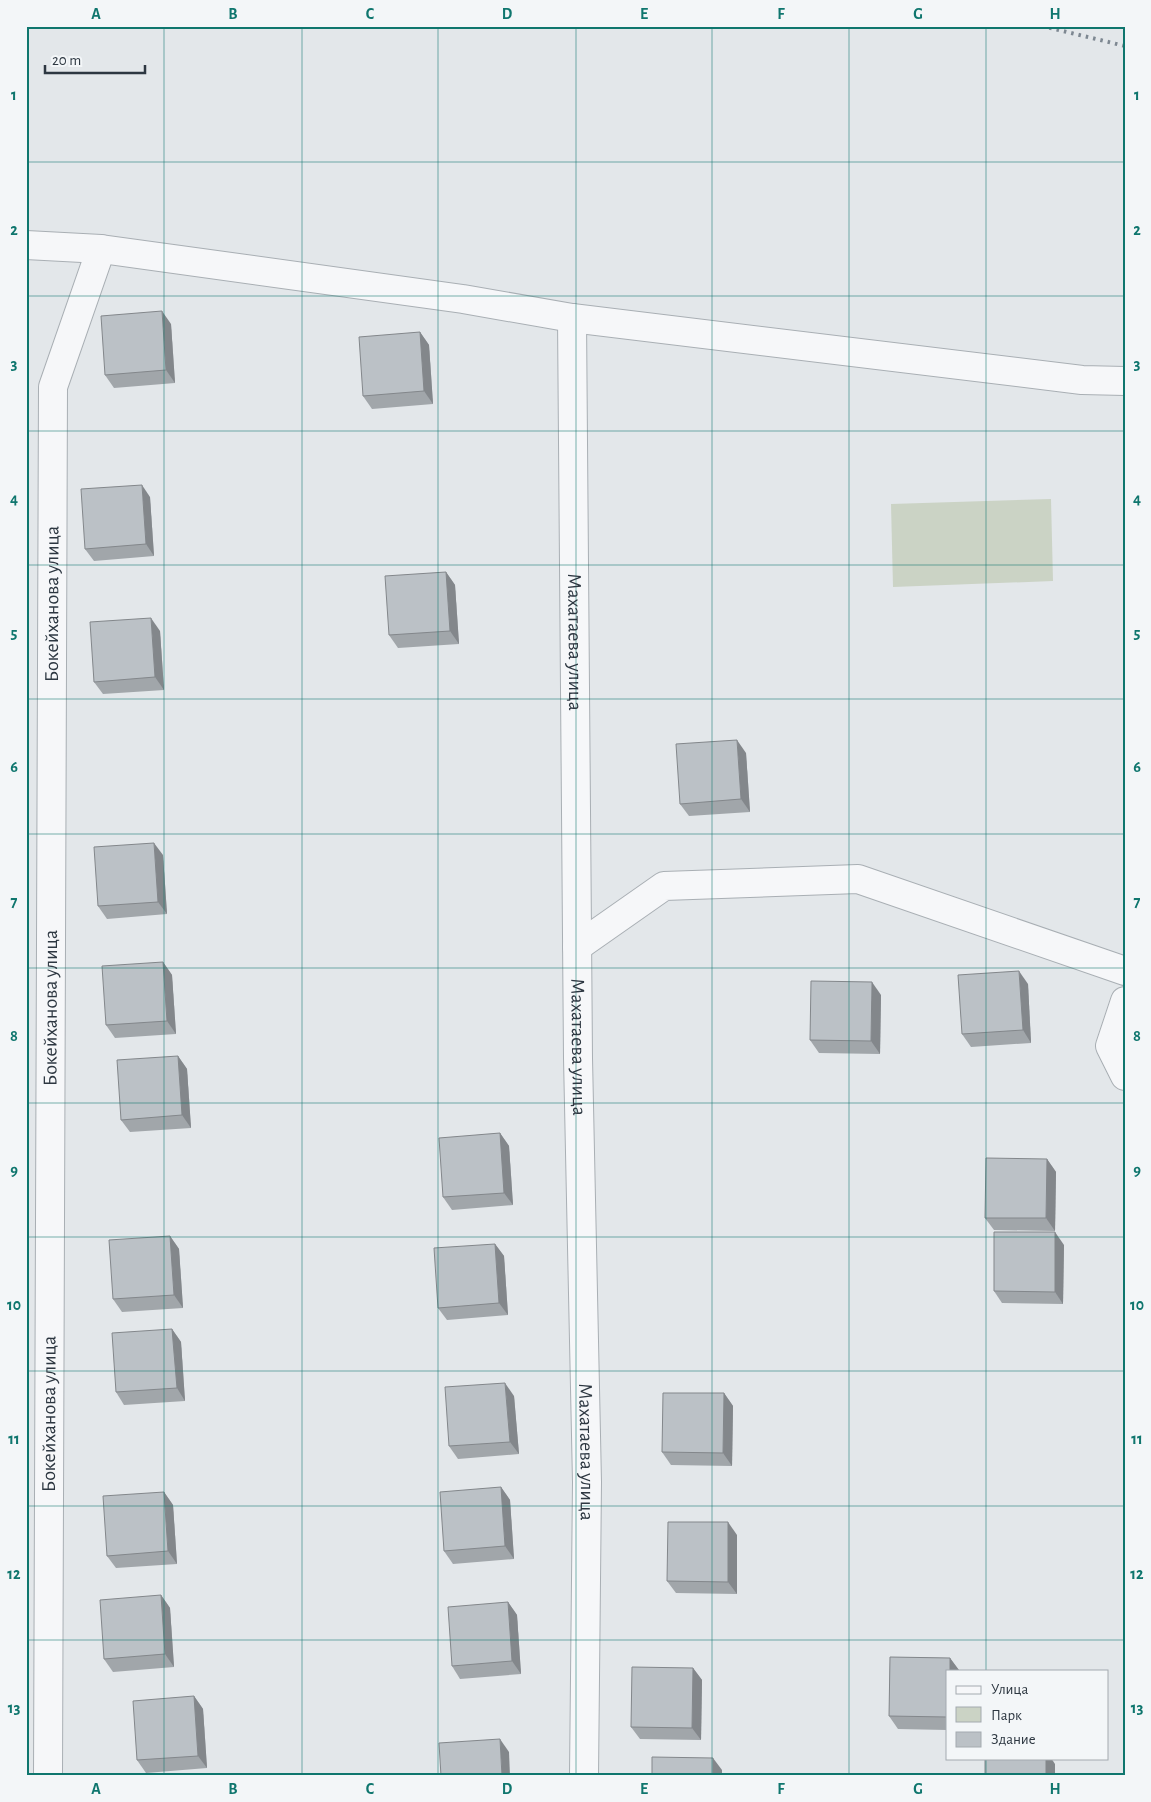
<svg xmlns="http://www.w3.org/2000/svg" width="1151" height="1802" font-family="'Alegreya Sans',sans-serif">
<style>
.green{fill:#cbd3c5}
.lines{fill:none;stroke-linecap:round;stroke-linejoin:round}
.minor-casing{stroke:#a9afb4;stroke-width:30}
.minor{stroke:#f6f7f9;stroke-width:28}
.rail{stroke:#7e8892;stroke-width:4;stroke-dasharray:2.5 5;stroke-linecap:butt}
.wall{fill:#a1a6aa}
.shaded-wall{fill:#83878b}
.building{fill:#bbc1c6;stroke:#83878b}
.grid{fill:none;stroke:#0f766e;stroke-width:1;stroke-opacity:0.55}
.labels{text-anchor:middle;dominant-baseline:central;stroke-width:4.5;stroke-linejoin:round;paint-order:stroke}
.street-label{font-size:20px;fill:#2d3741;stroke:#f3f6f8}
.neatline{fill:none;stroke:#0f766e;stroke-width:2}
.grid-label{font-size:16px;text-anchor:middle;font-weight:bold;fill:#0f766e}
</style>
<rect width="100%" height="100%" fill="#e3e7ea"/>
<polygon class="green" points="1051,499 1053,581 893,587 891,504"/>
<g class="lines">
<defs>
<g id="minor">
<polyline points="26,245 101,249 463,299 572,318 1082,380 1125,381"/>
<path id="s1" d="M572 318 578 1058 587 1482 584 1776"/>
<polyline points="577,947 664,886 858,879 1125,971"/>
<polyline points="1125,1001 1110,1046 1125,1076"/>
<path id="s2" d="M48 1776 53 387 101 249"/>
</g>
</defs>
<use href="#minor" class="minor-casing"/>
<use href="#minor" class="minor"/>
<polyline class="rail" points="1042,26 1125,46"/>
</g>
<g class="wall">
<polygon points="171,324 175,383 114,388 105,375"/>
<polygon points="420,332 429,345 433,404 372,409 363,396"/>
<polygon points="150,497 154,556 94,561 85,549"/>
<polygon points="446,572 455,585 459,644 398,648 389,635"/>
<polygon points="160,631 164,690 103,694 94,682"/>
<polygon points="746,753 750,812 689,816 680,804"/>
<polygon points="163,855 167,914 107,919 98,906"/>
<polygon points="163,962 172,975 176,1034 115,1038 106,1025"/>
<polygon points="1028,984 1031,1043 971,1047 962,1034"/>
<polygon points="881,995 880,1054 819,1053 810,1040"/>
<polygon points="178,1056 187,1069 191,1128 130,1132 121,1120"/>
<polygon points="500,1133 509,1146 513,1205 452,1210 443,1197"/>
<polygon points="1047,1159 1056,1172 1055,1231 994,1230 985,1218"/>
<polygon points="170,1236 179,1249 183,1308 122,1312 113,1299"/>
<polygon points="495,1244 504,1256 508,1315 447,1320 438,1308"/>
<polygon points="1064,1245 1063,1304 1002,1303 994,1291"/>
<polygon points="172,1329 181,1342 185,1401 124,1405 116,1392"/>
<polygon points="724,1393 733,1406 732,1466 671,1465 662,1452"/>
<polygon points="514,1396 519,1454 458,1459 449,1446"/>
<polygon points="501,1487 510,1500 514,1559 453,1564 444,1551"/>
<polygon points="164,1492 173,1505 177,1564 116,1568 107,1556"/>
<polygon points="737,1535 737,1594 676,1593 667,1581"/>
<polygon points="161,1595 170,1608 174,1667 113,1672 104,1659"/>
<polygon points="508,1602 517,1615 521,1674 460,1679 452,1666"/>
<polygon points="890,1657 950,1658 959,1671 947,1671 947,1730 898,1729 889,1716"/>
<polygon points="693,1668 702,1680 701,1740 640,1739 631,1727"/>
<polygon points="194,1696 203,1709 207,1768 146,1773 137,1760"/>
</g>
<g class="shaded-wall">
<polygon points="162,311 171,324 175,383 166,370"/>
<polygon points="420,332 429,345 433,404 424,391"/>
<polygon points="142,485 150,497 154,556 146,544"/>
<polygon points="446,572 455,585 459,644 450,631"/>
<polygon points="151,618 160,631 164,690 155,677"/>
<polygon points="737,740 746,753 750,812 741,799"/>
<polygon points="154,843 163,855 167,914 158,902"/>
<polygon points="163,962 172,975 176,1034 167,1021"/>
<polygon points="1019,971 1028,984 1031,1043 1023,1030"/>
<polygon points="872,982 881,995 880,1054 871,1041"/>
<polygon points="178,1056 187,1069 191,1128 182,1115"/>
<polygon points="500,1133 509,1146 513,1205 504,1193"/>
<polygon points="1047,1159 1056,1172 1055,1231 1046,1218"/>
<polygon points="1055,1232 1064,1245 1063,1304 1055,1292"/>
<polygon points="170,1236 179,1249 183,1308 174,1295"/>
<polygon points="495,1244 504,1256 508,1315 499,1303"/>
<polygon points="172,1329 181,1342 185,1401 177,1388"/>
<polygon points="505,1383 514,1396 519,1454 510,1442"/>
<polygon points="724,1393 733,1406 732,1466 723,1453"/>
<polygon points="501,1487 510,1500 514,1559 505,1546"/>
<polygon points="164,1492 173,1505 177,1564 168,1551"/>
<polygon points="728,1522 737,1535 737,1594 728,1582"/>
<polygon points="161,1595 170,1608 174,1667 165,1654"/>
<polygon points="508,1602 517,1615 521,1674 512,1661"/>
<polygon points="950,1658 959,1670 959,1671 950,1671"/>
<polygon points="693,1668 702,1680 701,1740 692,1728"/>
<polygon points="194,1696 203,1709 207,1768 198,1756"/>
<polygon points="500,1739 509,1752 510,1776 502,1776"/>
<polygon points="713,1758 722,1770 722,1776 713,1776"/>
<polygon points="1046,1758 1051,1758 1055,1764 1055,1776 1046,1776"/>
</g>
<g class="building">
<polygon points="162,311 166,370 105,375 101,316"/>
<polygon points="420,332 424,391 363,396 359,337"/>
<polygon points="142,485 146,544 85,549 81,489"/>
<polygon points="446,572 450,631 389,635 385,576"/>
<polygon points="151,618 155,677 94,682 90,622"/>
<polygon points="737,740 741,799 680,804 676,744"/>
<polygon points="154,843 158,902 98,906 94,847"/>
<polygon points="163,962 167,1021 106,1025 102,966"/>
<polygon points="1019,971 1023,1030 962,1034 958,975"/>
<polygon points="811,981 872,982 871,1041 810,1040"/>
<polygon points="178,1056 182,1115 121,1120 117,1060"/>
<polygon points="500,1133 504,1193 443,1197 439,1138"/>
<polygon points="986,1158 1047,1159 1046,1218 985,1218"/>
<polygon points="994,1232 1055,1232 1055,1292 994,1291"/>
<polygon points="170,1236 174,1295 113,1299 109,1240"/>
<polygon points="495,1244 499,1303 438,1308 434,1248"/>
<polygon points="172,1329 177,1388 116,1392 112,1333"/>
<polygon points="505,1383 510,1442 449,1446 445,1387"/>
<polygon points="663,1393 724,1393 723,1453 662,1452"/>
<polygon points="501,1487 505,1546 444,1551 440,1492"/>
<polygon points="164,1492 168,1551 107,1556 103,1496"/>
<polygon points="668,1522 728,1522 728,1582 667,1581"/>
<polygon points="161,1595 165,1654 104,1659 100,1600"/>
<polygon points="508,1602 512,1661 452,1666 448,1607"/>
<polygon points="890,1657 950,1658 950,1671 947,1671 947,1717 889,1716"/>
<polygon points="632,1667 693,1668 692,1728 631,1727"/>
<polygon points="194,1696 198,1756 137,1760 133,1701"/>
<polygon points="500,1739 502,1776 441,1776 439,1743"/>
<polygon points="652,1757 713,1758 713,1776 652,1776"/>
<rect x="985" y="1758" width="61" height="18"/>
</g>
<path class="grid" d="M164 26V1776M302 26V1776M438 26V1776M576 26V1776M712 26V1776M849 26V1776M986 26V1671M26 162H1125M26 296H1125M26 431H1125M26 565H1125M26 699H1125M26 834H1125M26 968H1125M26 1103H1125M26 1237H1125M26 1371H1125M26 1506H1125M26 1640H1125M986 1758V1776"/>
<g class="labels">
<g class="street-label">
<text stroke="none"><textPath href="#s2" startOffset="1172">Бокейханова улица</textPath></text>
<text stroke="none"><textPath href="#s1" startOffset="324">Махатаева улица</textPath></text>
<text stroke="none"><textPath href="#s2" startOffset="768">Бокейханова улица</textPath></text>
<text stroke="none"><textPath href="#s1" startOffset="729">Махатаева улица</textPath></text>
<text stroke="none"><textPath href="#s2" startOffset="362">Бокейханова улица</textPath></text>
<text stroke="none"><textPath href="#s1" startOffset="1134">Махатаева улица</textPath></text>
</g>
</g>
<rect width="1151" height="1802" fill="none" stroke="#f3f6f8" stroke-width="55"/>
<rect x="946" y="1670" width="162" height="90" fill="#f3f6f8" stroke="#a4aaaf"/>
<rect x="956" y="1686" width="25" height="8" fill="#f6f7f9" stroke="#a4aaaf"/>
<text x="991" y="1694" font-size="15" fill="#2d3741">Улица</text>
<rect x="956" y="1707" width="25" height="15" fill="#cbd3c5" stroke="#a4aaaf"/>
<text x="991" y="1720" font-size="15" fill="#2d3741">Парк</text>
<rect x="956" y="1732" width="25" height="15" fill="#bbc1c6" stroke="#a4aaaf"/>
<text x="991" y="1744" font-size="15" fill="#2d3741">Здание</text>
<path d="M45 65v8h100v-8" fill="none" stroke="#2d3741" stroke-width="2.5"/>
<text x="52" y="65" font-size="15" fill="#2d3741" stroke="#f3f6f8" stroke-width="4" paint-order="stroke">20 m</text>
<rect x="28" y="28" width="1096" height="1746" class="neatline"/>
<g class="grid-label">
<text x="96" y="19">A</text>
<text x="233" y="19">B</text>
<text x="370" y="19">C</text>
<text x="507" y="19">D</text>
<text x="644" y="19">E</text>
<text x="781" y="19">F</text>
<text x="918" y="19">G</text>
<text x="1055" y="19">H</text>
<text x="14" y="100">1</text>
<text x="1137" y="100">1</text>
<text x="14" y="235">2</text>
<text x="1137" y="235">2</text>
<text x="14" y="369">3</text>
<text x="1137" y="369">3</text>
<text x="14" y="504">4</text>
<text x="1137" y="504">4</text>
<text x="14" y="638">5</text>
<text x="1137" y="638">5</text>
<text x="14" y="772">6</text>
<text x="1137" y="772">6</text>
<text x="14" y="907">7</text>
<text x="1137" y="907">7</text>
<text x="14" y="1041">8</text>
<text x="1137" y="1041">8</text>
<text x="14" y="1175">9</text>
<text x="1137" y="1175">9</text>
<text x="14" y="1310">10</text>
<text x="1137" y="1310">10</text>
<text x="14" y="1444">11</text>
<text x="1137" y="1444">11</text>
<text x="14" y="1579">12</text>
<text x="1137" y="1579">12</text>
<text x="14" y="1713">13</text>
<text x="1137" y="1713">13</text>
<text x="96" y="1794">A</text>
<text x="233" y="1794">B</text>
<text x="370" y="1794">C</text>
<text x="507" y="1794">D</text>
<text x="644" y="1794">E</text>
<text x="781" y="1794">F</text>
<text x="918" y="1794">G</text>
<text x="1055" y="1794">H</text>
</g>
</svg>
